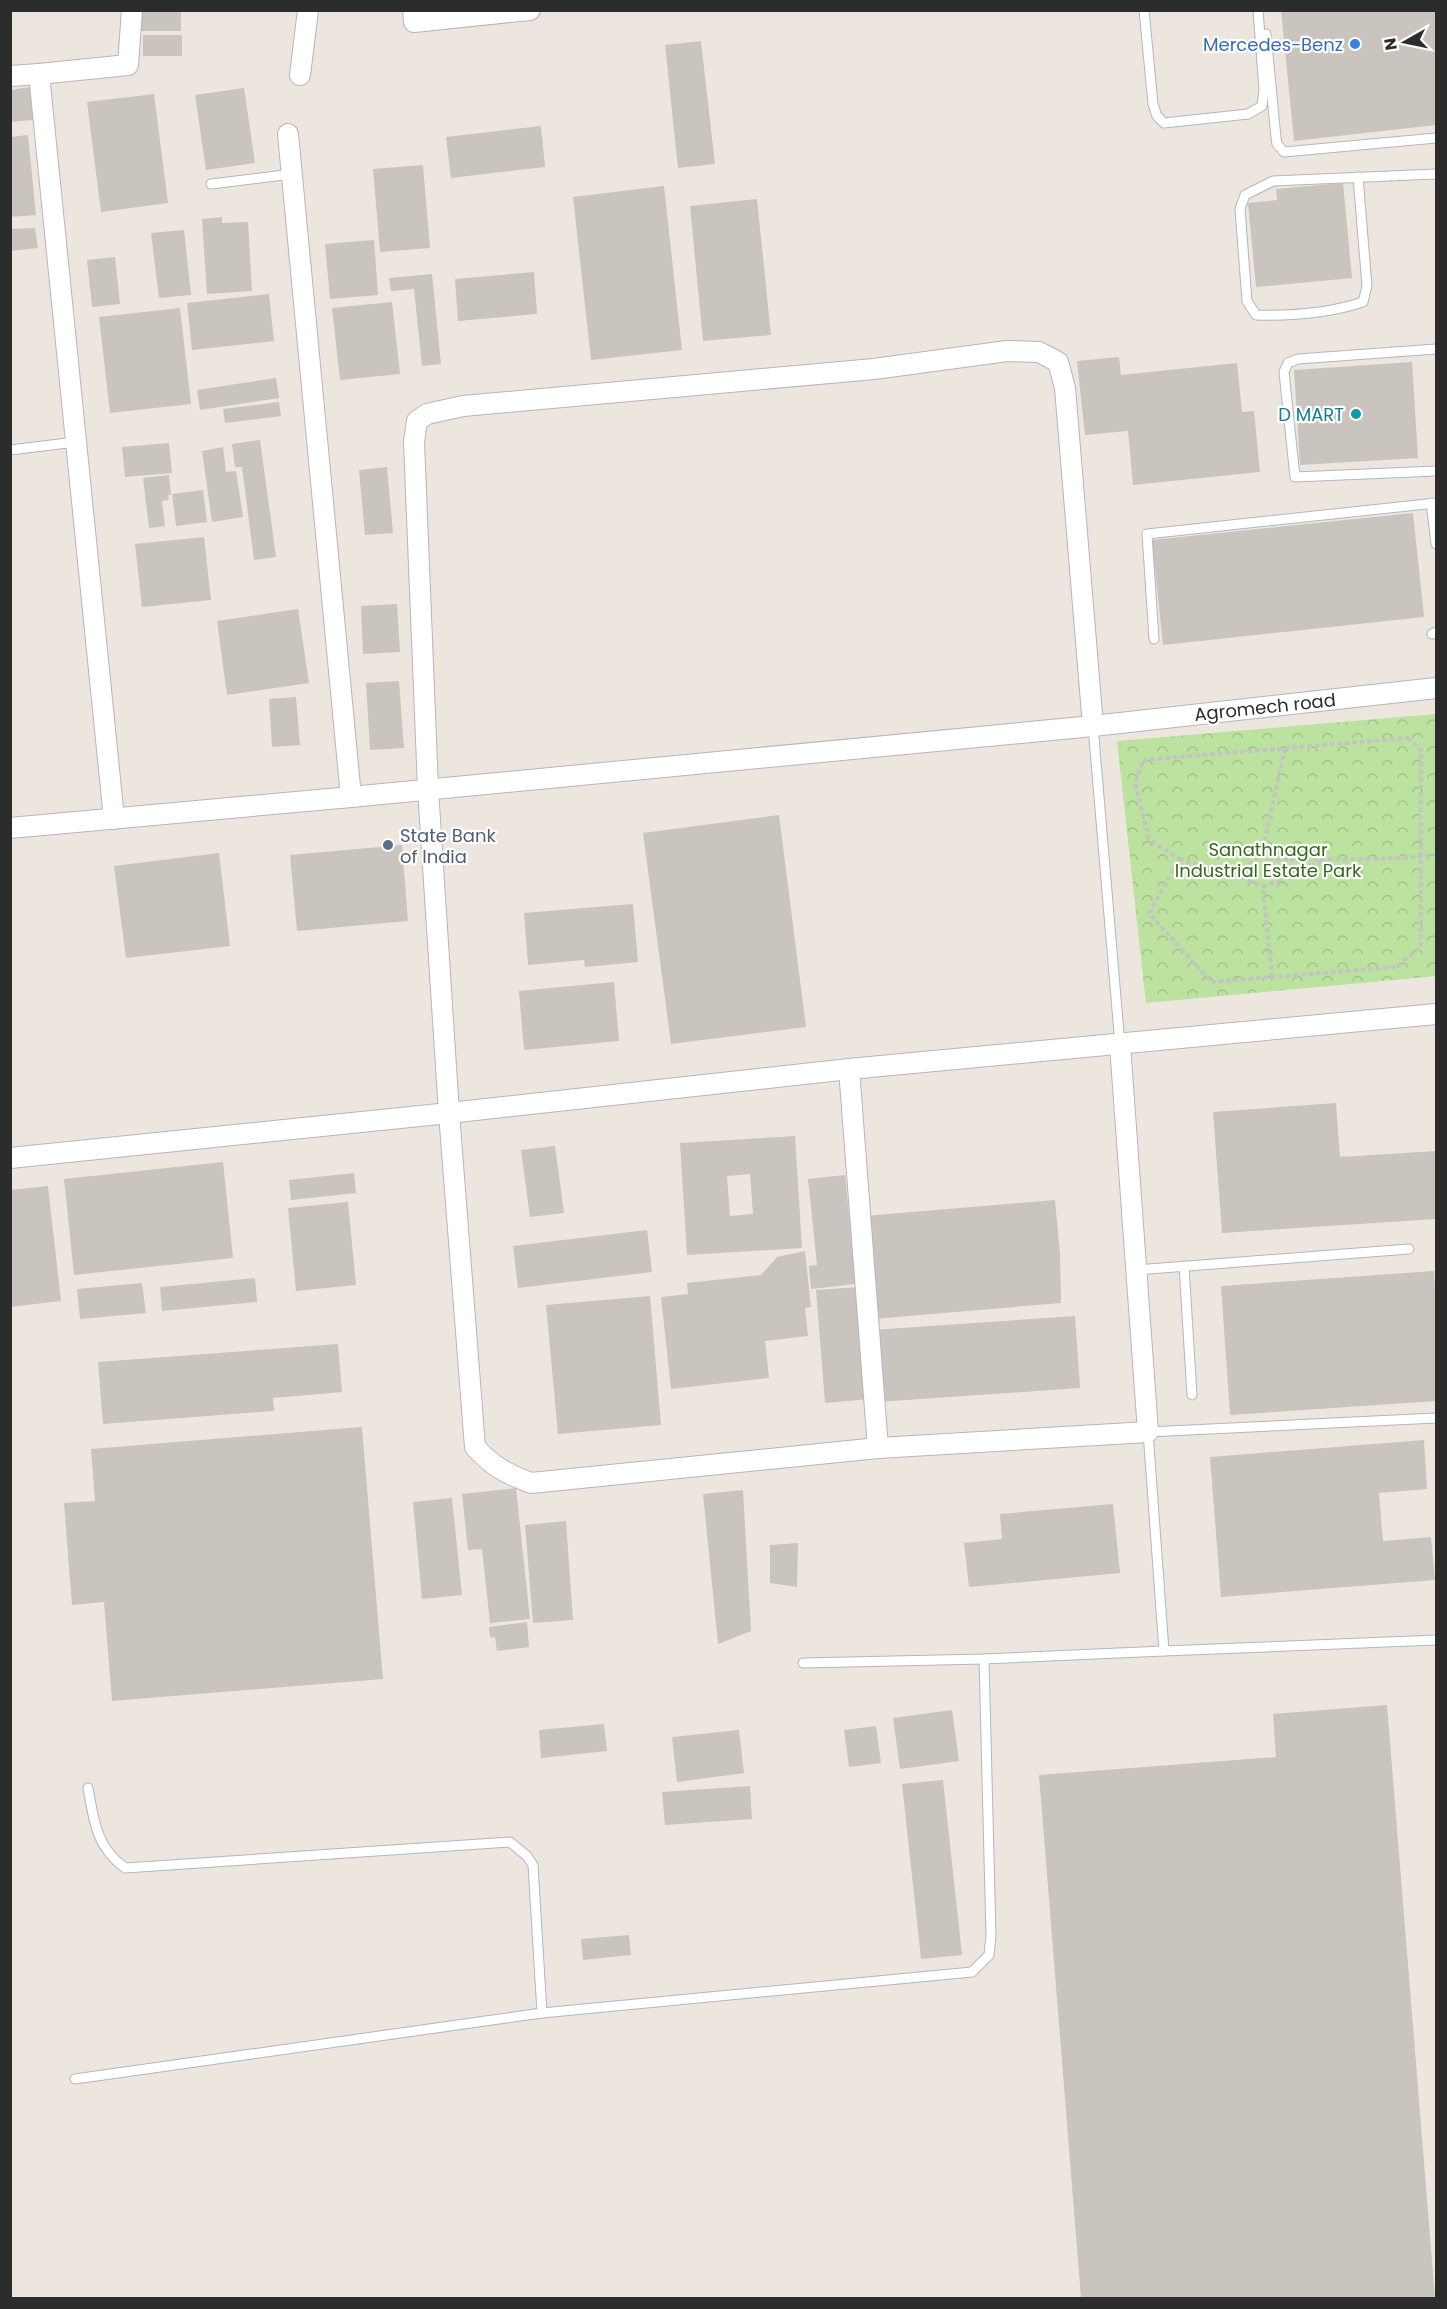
<svg xmlns="http://www.w3.org/2000/svg" width="1447" height="2309" font-family="Poppins,sans-serif">
<style>
.park{fill:url(#park-crowns)}
.building{fill:#c9c4bd;fill-rule:evenodd}
.lines{fill:none;stroke-linecap:round;stroke-linejoin:round}
.service-casing{stroke:#b2b6bf;stroke-width:11}
.minor-casing{stroke:#b2b6bf;stroke-width:22}
.path{stroke:#c4c4c4;stroke-width:4;stroke-dasharray:4.5 3;stroke-linecap:butt}
.service{stroke:#fff;stroke-width:9}
.minor{stroke:#fff;stroke-width:20}
.shop-dot{fill:#3f7fe0;stroke:#fff;stroke-width:2}
.culture-dot{fill:#0f9aa8;stroke:#fff;stroke-width:2}
.service-dot{fill:#5c6f8a;stroke:#fff;stroke-width:2}
.labels{text-anchor:middle;dominant-baseline:central;stroke-width:4.5;stroke-linejoin:round;paint-order:stroke}
.shop-label{font-size:18px;fill:#366cbe;stroke:#fff;text-anchor:end}
.culture-label{font-size:18px;fill:#0d838f;stroke:#fff;text-anchor:end}
.street-label{font-size:18px;fill:#2c2c2c;stroke:#fff}
.service-label{font-size:18px;fill:#4e5e75;stroke:#fff;text-anchor:start}
.park-label{font-size:18px;fill:#33681d;stroke:#fff}
</style>
<defs>
<pattern id="park-crowns" width="20" height="18" patternUnits="userSpaceOnUse" patternTransform="scale(1.5)"><rect width="20" height="18" fill="#bbe29e"/><path d="M2 6a3 3 0 1 1 6 0M12 15a3 3 0 1 1 6 0" fill="none" stroke="#a1c288"/></pattern>
</defs>
<rect width="100%" height="100%" fill="#ede6df"/>
<polygon class="park" points="1436,714 1436,976 1146,1003 1117,741"/>
<g class="building">
<rect x="138" y="10" width="43" height="21"/>
<polygon points="1281,10 1435,10 1436,125 1294,141"/>
<rect x="143" y="35" width="39" height="21"/>
<polygon points="701,41 715,164 678,168 665,45"/>
<polygon points="30,87 44,119 10,122 10,90"/>
<polygon points="244,88 255,163 206,170 195,95"/>
<polygon points="154,94 168,203 101,212 87,102"/>
<polygon points="541,126 545,167 451,178 446,137"/>
<polygon points="28,135 36,215 10,217 10,137"/>
<polygon points="423,165 430,248 380,252 373,169"/>
<polygon points="1343,183 1352,278 1256,287 1248,203 1277,200 1276,189"/>
<polygon points="664,186 682,350 591,360 573,197"/>
<polygon points="757,199 771,335 703,341 690,206"/>
<polygon points="222,217 222,223 248,222 252,291 207,294 202,219"/>
<polygon points="35,228 38,248 10,251 10,229"/>
<polygon points="184,230 191,295 159,298 151,233"/>
<polygon points="374,240 378,295 330,299 325,244"/>
<polygon points="115,257 120,304 92,307 87,260"/>
<polygon points="534,272 537,314 458,321 455,279"/>
<polygon points="432,274 441,364 422,366 414,289 391,291 389,278"/>
<polygon points="269,294 274,341 192,350 187,303"/>
<polygon points="392,302 400,374 340,380 332,308"/>
<polygon points="180,308 191,404 110,413 99,317"/>
<polygon points="1119,357 1121,375 1237,363 1242,412 1254,411 1260,472 1133,485 1128,431 1085,435 1077,361"/>
<polygon points="1412,362 1418,458 1300,465 1294,370"/>
<polygon points="276,378 279,398 200,410 197,390"/>
<polygon points="279,402 281,416 225,423 223,409"/>
<polygon points="260,440 276,557 254,560 242,467 235,467 232,444"/>
<polygon points="169,443 172,473 125,477 122,447"/>
<polygon points="223,447 226,472 236,471 243,517 212,522 202,451"/>
<polygon points="387,467 393,533 365,535 359,470"/>
<polygon points="169,475 171,495 168,495 169,500 162,501 165,526 149,528 143,478"/>
<polygon points="203,490 207,522 176,526 172,494"/>
<polygon points="1413,513 1424,617 1163,645 1152,540"/>
<polygon points="204,537 211,600 142,607 135,544"/>
<polygon points="397,604 400,652 363,654 361,606"/>
<polygon points="298,609 309,683 227,695 217,621"/>
<polygon points="399,681 404,748 370,750 366,683"/>
<polygon points="296,697 300,745 272,747 269,699"/>
<polygon points="779,815 806,1027 671,1044 643,833"/>
<polygon points="402,845 408,921 297,931 290,855"/>
<polygon points="219,853 230,946 126,958 114,866"/>
<polygon points="633,904 638,962 585,967 584,960 528,965 524,913"/>
<polygon points="614,982 619,1041 524,1050 519,991"/>
<polygon points="1336,1103 1340,1157 1436,1151 1436,1219 1222,1233 1213,1112"/>
<path d="M795 1136 802 1248 687 1255 680 1143ZM750 1174 753 1214 730 1216 727 1176Z"/>
<polygon points="555,1146 564,1213 530,1217 521,1150"/>
<polygon points="223,1162 233,1258 74,1275 64,1179"/>
<polygon points="354,1173 356,1193 291,1200 289,1180"/>
<polygon points="845,1175 856,1284 811,1289 809,1266 817,1265 808,1179"/>
<polygon points="48,1186 61,1301 10,1307 10,1190"/>
<polygon points="1055,1200 1060,1254 1061,1303 874,1319 865,1216"/>
<polygon points="348,1202 356,1285 296,1291 288,1208"/>
<polygon points="647,1230 652,1272 518,1288 513,1246"/>
<polygon points="805,1251 811,1307 805,1308 808,1336 765,1341 769,1378 671,1389 661,1297 688,1294 687,1283 761,1275 777,1257"/>
<polygon points="1434,1271 1436,1310 1436,1401 1230,1415 1221,1286"/>
<polygon points="255,1278 257,1302 162,1311 160,1287"/>
<polygon points="142,1283 146,1313 80,1319 77,1289"/>
<polygon points="860,1287 869,1399 825,1403 816,1290"/>
<polygon points="650,1296 661,1425 558,1434 546,1305"/>
<polygon points="1075,1316 1080,1388 878,1402 872,1330"/>
<polygon points="338,1344 342,1392 273,1398 274,1411 103,1424 98,1362"/>
<polygon points="362,1427 383,1679 112,1701 104,1602 72,1605 64,1503 95,1501 91,1449"/>
<polygon points="1424,1440 1427,1489 1379,1493 1383,1541 1431,1537 1435,1580 1221,1597 1210,1457"/>
<polygon points="516,1488 530,1619 490,1623 482,1549 468,1550 462,1494"/>
<polygon points="743,1490 751,1631 718,1644 703,1494"/>
<polygon points="452,1498 462,1595 422,1599 413,1502"/>
<polygon points="1113,1504 1120,1573 969,1587 964,1543 1002,1539 1000,1514"/>
<polygon points="566,1521 573,1620 533,1623 525,1525"/>
<polygon points="798,1543 797,1587 770,1583 770,1545"/>
<polygon points="527,1622 529,1647 497,1651 495,1637 490,1638 489,1627"/>
<polygon points="1387,1705 1435,2298 1081,2298 1039,1775 1276,1757 1273,1714"/>
<polygon points="952,1710 959,1761 900,1769 893,1718"/>
<polygon points="604,1724 607,1751 541,1758 539,1730"/>
<polygon points="876,1726 881,1763 849,1767 844,1730"/>
<polygon points="739,1730 744,1773 677,1782 672,1737"/>
<polygon points="943,1780 962,1955 921,1959 902,1784"/>
<polygon points="750,1786 752,1819 665,1825 662,1792"/>
<polygon points="629,1935 631,1955 583,1960 581,1939"/>
</g>
<g class="lines">
<defs>
<g id="service">
<polyline points="1144,10 1153,104 1157,116 1164,123 1248,114 1262,106 1264,90 1258,10"/>
<polyline points="1266,34 1276,138 1277,144 1284,152 1436,138"/>
<path d="M1358 177 1367 286 1363 302C1330 313 1290 316 1256 315L1247 301 1240 209 1245 195 1273 181 1436 174"/>
<polyline points="211,184 292,174"/>
<polyline points="1436,349 1298,359 1288,363 1284,372 1295,477 1436,471"/>
<polyline points="10,450 76,442"/>
<polyline points="1431,503 1436,544"/>
<polyline points="1432,634 1436,632"/>
<polyline points="1154,639 1147,534 1436,503"/>
<polyline points="1093,726 1120,1045"/>
<polyline points="1184,1266 1192,1395"/>
<polyline points="1136,1270 1409,1249"/>
<polyline points="1436,1418 1148,1432 1164,1651 1436,1640"/>
<polyline points="803,1663 984,1659 1164,1651"/>
<path d="M88 1788C94 1821 96 1847 125 1868L510 1842 527 1856 533 1865 542 2013 972 1972 989 1955 991 1936 984 1659"/>
<polyline points="75,2079 542,2013"/>
</g>
<g id="minor">
<polyline points="413,10 414,22 530,10"/>
<polyline points="39,74 128,65 132,10"/>
<polyline points="300,75 308,10"/>
<polyline points="10,76 39,74 114,819"/>
<polyline points="288,134 351,797"/>
<polyline points="1093,726 1065,388 1058,362 1039,352 1007,351 874,369 463,406 427,414 417,421 414,442 428,789 449,1113 849,1069 1436,1014"/>
<polyline points="10,828 351,797 1093,726 1436,688"/>
<polyline points="849,1069 878,1448"/>
<path d="M10 1158 449 1113 475 1447C493 1467 507 1474 531 1483L878 1448 1148 1432 1120 1045"/>
</g>
</defs>
<use href="#service" class="service-casing"/>
<use href="#minor" class="minor-casing"/>
<g class="path">
<polygon points="1408,738 1421,750 1421,947 1396,967 1211,982 1149,913 1179,859 1149,839 1135,783 1143,760"/>
<path d="M1261 856C1285 863 1292 859 1316 859 1356 860 1396 859 1436 855"/>
<polyline points="1179,859 1234,874 1261,856 1285,748"/>
<polyline points="1234,874 1263,887"/>
<polyline points="1272,977 1263,887 1325,860"/>
</g>
<use href="#service" class="service"/>
<use href="#minor" class="minor"/>
</g>
<circle class="shop-dot" cx="1355" cy="44" r="6"/>
<circle class="culture-dot" cx="1356" cy="414" r="6"/>
<circle class="service-dot" cx="388" cy="845" r="6"/>
<g class="labels">
<g class="shop-label">
<text x="1343" y="44">Mercedes-Benz</text>
</g>
<g class="culture-label">
<text x="1344" y="414">D MART</text>
</g>
<g class="street-label">
<text transform="translate(1265 707) rotate(-6)">Agromech road</text>
</g>
<g class="service-label">
<text x="400" y="835">State Bank<tspan x="400" dy="21">of India</tspan></text>
</g>
<g class="park-label">
<text x="1268" y="849">Sanathnagar<tspan x="1268" dy="21">Industrial Estate Park</tspan></text>
</g>
</g>
<rect width="1447" height="2309" fill="none" stroke="#2c2c2c" stroke-width="24"/>
<g transform="translate(1405 42) rotate(261)" stroke="#ffffff" stroke-width="4.5" paint-order="stroke">
<path d="M0-4.5L10 22L0 15L-10 22Z" fill="#2c2c2c"/>
<text y="-9" font-size="16" font-weight="bold" text-anchor="middle" fill="#2c2c2c">N</text>
</g>
</svg>
